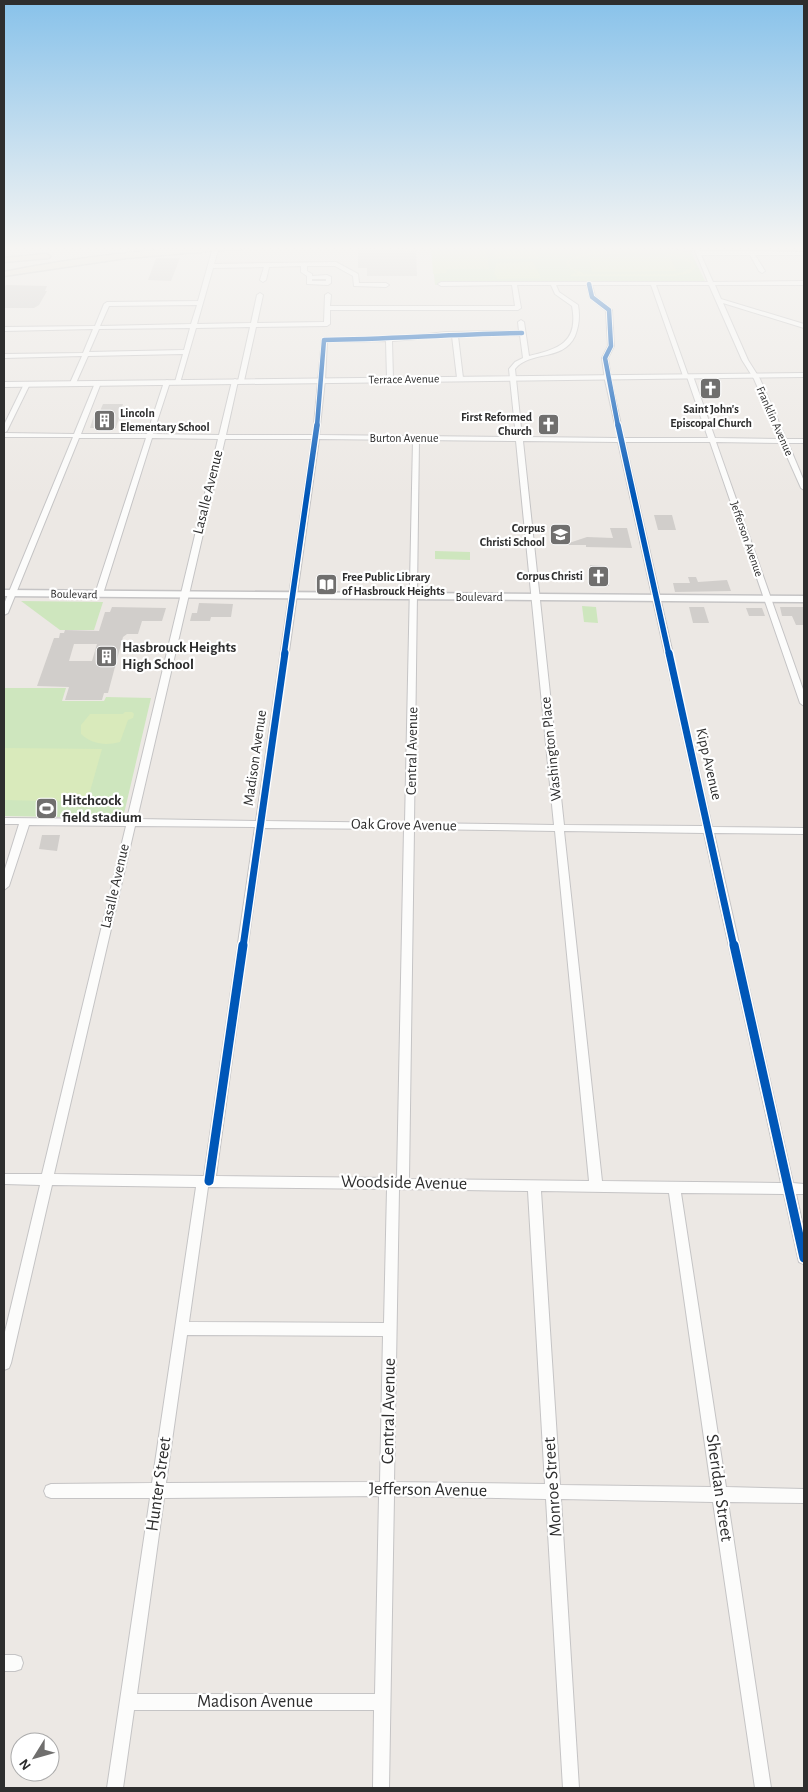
<svg xmlns="http://www.w3.org/2000/svg" width="808" height="1792" font-family="'Alegreya Sans',sans-serif">
<style>
.green{fill:#cee6be}
.pitch{fill:#d9eabb;fill-rule:evenodd}
.building{fill:#d1cecb;fill-rule:evenodd}
.lines{fill:none;stroke-linecap:round;stroke-linejoin:round}
.minor-casing{stroke:#c5c4c5;stroke-width:2}
.tertiary-casing{stroke:#c5c4c5;stroke-width:3}
.secondary-casing{stroke:#c5c4c5;stroke-width:2}
.trunk-casing{stroke:#c6c5c4;stroke-width:3}
.minor{fill:#fcfcfb;fill-rule:evenodd}
.tertiary{fill:#fcfcfb;fill-rule:evenodd}
.secondary{fill:#fcfcfb;fill-rule:evenodd}
.trunk{fill:#e9e2d6;fill-rule:evenodd}
.cycleway-far3-casing{stroke:#fff;stroke-width:6}
.cycleway-far2-casing{stroke:#fff;stroke-width:8}
.cycleway-far1-casing{stroke:#fff;stroke-width:10}
.cycleway-casing{stroke:#fff;stroke-width:12}
.cycleway-far3{stroke:#0057b8;stroke-width:4.5}
.cycleway-far2{stroke:#0057b8;stroke-width:5.5}
.cycleway-far1{stroke:#0057b8;stroke-width:7}
.cycleway{stroke:#0057b8;stroke-width:9}
.labels{text-anchor:middle;dominant-baseline:central;stroke-width:4.5;stroke-linejoin:round;paint-order:stroke}
.far-street-label{font-size:12px;fill:#2e2e2e;stroke:#fff}
.far-poi-label{font-size:12px;font-weight:bold;fill:#2e2e2e;stroke:#fff;text-anchor:end}
.street-label{font-size:15px;fill:#2e2e2e;stroke:#fff}
.poi-label{font-size:15px;font-weight:bold;fill:#2e2e2e;stroke:#fff;text-anchor:start}
.near-street-label{font-size:18px;fill:#2e2e2e;stroke:#fff}
</style>
<rect width="100%" height="100%" fill="#ece8e4"/>
<g class="green">
<polygon points="431,246 665,246 690,250 705,281 508,282 507,285 435,285"/>
<polygon points="435,551 470,552 470,560 435,559"/>
<polygon points="21,601 103,602 94,630 60,630"/>
<polygon points="582,606 596,607 598,623 584,622"/>
<polygon points="4,688 66,688 62,701 104,701 106,697 151,698 123,818 4,816"/>
</g>
<g class="pitch">
<polygon points="431,246 486,246 489,269 447,269 446,273 433,274"/>
<polygon points="495,246 525,246 537,252 539,258 496,259 493,251"/>
<path d="M590 246H637L639 252 607 253 672 254 693 261 696 267 690 273 676 276H571V274L578 273 568 267 566 261 577 255 592 253ZM592 255C617 255 672 248 691 264V268L681 273 671 274H585L570 267 569 262 573 259Z"/>
<polygon points="588,257 670,257 676,271 592,272"/>
<polygon points="533,262 541,278 496,279 497,278 494,274 496,263"/>
<path d="M125 712H132L134 714 133 718 128 720 120 742C105 746 92 744 81 734V725L90 714H123Z"/>
<polygon points="4,748 102,749 87,802 4,800"/>
</g>
<g class="building">
<polygon points="395,247 403,247 404,251 416,251 417,276 367,276 367,268 358,268 358,248 395,249"/>
<polygon points="156,258 180,258 171,281 148,280"/>
<polygon points="6,285 47,286 45,291 47,291 39,305 34,308 4,308 4,288"/>
<polygon points="103,404 123,404 116,428 90,428 94,415 100,411"/>
<polygon points="654,515 672,515 676,530 658,530"/>
<polygon points="610,528 627,528 632,548 586,547 586,545 569,545 569,543 587,537 613,538"/>
<polygon points="590,565 605,566 609,586 592,586"/>
<polygon points="688,577 696,577 698,582 727,580 731,591 675,592 673,583 690,583"/>
<polygon points="199,603 233,604 231,617 211,617 210,621 190,621 192,613 197,613"/>
<path d="M112 607 166 608 162 621H142L138 634H127L123 637 108 693H104L102 700H65L69 687 37 686 54 638H59L60 633H64L65 630 99 631 105 612H110ZM74 644H97L92 661H69Z"/>
<polygon points="689,607 704,607 709,623 693,623"/>
<polygon points="780,607 804,607 804,625 796,625 792,616 782,616"/>
<polygon points="746,608 762,608 765,616 749,616"/>
<polygon points="42,835 60,835 57,851 39,849"/>
</g>
<g class="lines">
<defs>
<g id="minor">
<path d="M216 246 219 247 214 264 336 262 358 274 359 283H386L389 285 386 287 354 286 353 276 335 266H307V271L312 274V276L327 275 331 277V283L328 285 307 284V276L301 272V266L269 267 266 280 263 282 260 280 264 267 213 268 197 324 251 323 257 295 260 293 263 295 257 323 324 322 325 295 328 293 331 295 330 306H515L512 285 441 286 438 284 441 282H708L693 246H697L700 251 804 252V255H755L765 271 762 273 759 271 750 255H701L713 282 804 281V285H715L721 299 804 324V328L723 303 748 360 760 379 786 439H804V443H788L804 481V490L801 488 781 443 716 442 804 692V706L800 703 710 442H625L712 827 804 828V834L714 833 793 1183 804 1184V1194H796L804 1231V1264L799 1262 798 1258 784 1194 681 1193 726 1487 804 1489V1503L728 1502 771 1788H755L713 1502 561 1499 579 1788H563L546 1499 394 1496 389 1788H373L374 1710H134L123 1788H107L150 1498H51L46 1496 44 1491 46 1486 51 1484 152 1483 196 1187 52 1185 11 1363 9 1368 4 1370V1336L40 1185 4 1184V1174H42L126 826 29 825 9 886 4 890V872L19 824H4V818L127 819 218 439 152 438 103 594 99 596 95 594 146 438H79L8 613 4 615V604L73 437H4V433L74 434 95 383 98 381 101 383 81 434H147L164 382 167 380 170 382 153 434 219 435 232 381 235 379 238 381 250 327 196 328 180 383 175 382 183 354 88 356 76 383 73 385 70 383 82 356 4 358V354L83 353 93 329 4 331V327L95 326 104 304 107 302 198 301 213 247ZM312 279H326V281H312ZM517 285H551L555 294 572 306C579 343 558 349 529 356L524 322 521 320 518 322 519 331 446 332 399 337 322 339 313 435H226L238 381 241 383 244 381 256 327 327 326 330 324V310H518L521 308ZM556 285H587L590 298 606 311 608 346 602 358 605 380 618 438 522 437 515 369C530 350 563 362 575 336 579 326 580 316 578 305L559 292ZM592 285H651L683 376 687 377 708 438H624L611 380 608 358 614 346 612 310 595 296ZM656 285H709L742 360 754 379 780 439 715 438 693 376 688 375ZM197 305 191 324 100 326 109 306ZM190 328 184 350 89 352 99 329ZM520 335 523 358 515 362 509 369 516 437 319 435 325 380 327 342 386 341 387 379 390 381 393 379 392 341 452 336 457 378 460 380 463 378 458 336ZM225 439H312L256 821 137 819ZM319 439 413 440 405 823 265 821ZM419 440 516 441 554 825 414 823ZM523 441 618 442 703 826 564 825ZM135 826 255 827 204 1176 54 1174ZM264 828 404 829 397 1178 216 1176ZM414 829 555 831 589 1181 409 1179ZM564 831 704 833 781 1183 602 1181ZM208 1187 387 1189 384 1323 189 1322ZM399 1189 528 1191 545 1484 394 1482ZM541 1191 669 1193 711 1487 560 1485ZM187 1335 383 1336 380 1482 166 1483ZM379 1496 375 1694H137L164 1498Z"/>
<polygon points="27,382 30,384 7,431 4,433 4,425 24,384"/>
<polygon points="4,1655 15,1655 21,1657 23,1663 21,1669 15,1671 4,1671"/>
</g>
<polygon id="tertiary" points="4,590 804,596 804,602 4,596"/>
<polygon id="secondary" points="804,373 804,377 4,387 4,382"/>
<g id="trunk">
<path d="M213 246H252L248 248 126 258 4 276V272C73 258 142 250 213 246Z"/>
<path d="M668 246H695L700 248C694 252 674 250 668 246Z"/>
<polygon points="46,254 50,256 49,258 4,262 4,258"/>
</g>
</defs>
<use href="#minor" class="minor-casing"/>
<use href="#tertiary" class="tertiary-casing"/>
<use href="#secondary" class="secondary-casing"/>
<use href="#trunk" class="trunk-casing"/>
<use href="#minor" class="minor"/>
<use href="#tertiary" class="tertiary"/>
<use href="#secondary" class="secondary"/>
<use href="#trunk" class="trunk"/>
<defs>
<g id="cycleway-far3">
<polyline points="589,284 592,297 609,310 611,346 605,358 618,426"/>
<path d="M317 426 324 340C390 339 456 334 522 333"/>
</g>
<g id="cycleway-far2">
<polyline points="618,425 669,655"/>
<polyline points="284,655 317,425"/>
</g>
<g id="cycleway-far1">
<polyline points="669,653 734,947"/>
<polyline points="243,947 285,653"/>
</g>
<g id="cycleway">
<polyline points="734,945 804,1258"/>
<polyline points="209,1181 243,945"/>
</g>
</defs>
<use href="#cycleway-far3" class="cycleway-far3-casing"/>
<use href="#cycleway-far2" class="cycleway-far2-casing"/>
<use href="#cycleway-far1" class="cycleway-far1-casing"/>
<use href="#cycleway" class="cycleway-casing"/>
<use href="#cycleway-far3" class="cycleway-far3"/>
<use href="#cycleway-far2" class="cycleway-far2"/>
<use href="#cycleway-far1" class="cycleway-far1"/>
<use href="#cycleway" class="cycleway"/>
</g>
<linearGradient id="sky" x2="0" y2="1"><stop stop-color="#88c2ea"/><stop offset="0.5" stop-color="#f6f5f3"/><stop offset="1" stop-color="#f6f5f3" stop-opacity="0"/></linearGradient>
<rect width="808" height="496" fill="url(#sky)"/>
<defs>
<symbol id="church-square" viewBox="-11 -11 22 22"><rect x="-9" y="-9" width="18" height="18" rx="4" fill="#706f6e" stroke="#fff"/><path d="M-1.2-6h2.4v3.5h3.3v2.4h-3.3V6h-2.4V-.1h-3.3v-2.4h3.3Z" fill="#fff"/></symbol>
<symbol id="building-square" viewBox="-11 -11 22 22"><rect x="-9" y="-9" width="18" height="18" rx="4" fill="#706f6e" stroke="#fff"/><path d="M-4-6H4V6H1V3H-1V6H-4ZM-2.5-4.3h1.7v1.8h-1.7ZM.8-4.3h1.7v1.8H.8ZM-2.5-1h1.7V.8h-1.7ZM.8-1h1.7V.8H.8Z" fill="#fff"/></symbol>
<symbol id="school-square" viewBox="-11 -11 22 22"><rect x="-9" y="-9" width="18" height="18" rx="4" fill="#706f6e" stroke="#fff"/><path d="M0-5L7-2L0 1L-7-2ZM-4 1L0 2.5L4 1V4Q0 6-4 4Z" fill="#fff"/></symbol>
<symbol id="library-square" viewBox="-11 -11 22 22"><rect x="-9" y="-9" width="18" height="18" rx="4" fill="#706f6e" stroke="#fff"/><path d="M-6-4Q-3-5.5-.7-3.5V5Q-3 3-6 4ZM6-4Q3-5.5 .7-3.5V5Q3 3 6 4Z" fill="#fff"/></symbol>
<symbol id="stadium-square" viewBox="-11 -11 22 22"><rect x="-9" y="-9" width="18" height="18" rx="4" fill="#706f6e" stroke="#fff"/><path d="M0-5a6.5 5 0 1 0 0 10a6.5 5 0 1 0 0-10ZM-3.5-1.8h7v3.6h-7Z" fill="#fff"/></symbol>
</defs>
<g fill-rule="evenodd">
<use href="#church-square" x="698" y="376" width="25" height="25"/>
<use href="#building-square" x="92" y="408" width="25" height="25"/>
<use href="#church-square" x="536" y="412" width="25" height="25"/>
<use href="#school-square" x="548" y="522" width="25" height="25"/>
<use href="#church-square" x="586" y="564" width="25" height="25"/>
<use href="#library-square" x="314" y="572" width="25" height="25"/>
<use href="#building-square" x="94" y="644" width="25" height="25"/>
<use href="#stadium-square" x="34" y="796" width="25" height="25"/>
</g>
<g class="labels">
<g class="far-street-label">
<text transform="translate(404 379) rotate(-1)">Terrace Avenue</text>
<text transform="translate(775 421) rotate(66)">Franklin Avenue</text>
<text x="404" y="438">Burton Avenue</text>
<text transform="translate(747 539) rotate(71)">Jefferson Avenue</text>
<text transform="translate(74 594) rotate(1)">Boulevard</text>
<text x="479" y="597">Boulevard</text>
</g>
<g class="far-poi-label">
<text x="711" y="409" text-anchor="middle">Saint John's<tspan x="711" dy="14">Episcopal Church</tspan></text>
<text x="120" y="413" text-anchor="start">Lincoln<tspan x="120" dy="14">Elementary School</tspan></text>
<text x="532" y="417">First Reformed<tspan x="532" dy="14">Church</tspan></text>
<text x="545" y="528">Corpus<tspan x="545" dy="14">Christi School</tspan></text>
<text x="583" y="576">Corpus Christi</text>
<text x="342" y="577" text-anchor="start">Free Public Library<tspan x="342" dy="14">of Hasbrouck Heights</tspan></text>
</g>
<g class="street-label">
<text transform="translate(208 492) rotate(-76)">Lasalle Avenue</text>
<text transform="translate(551 749) rotate(-96)">Washington Place</text>
<text transform="translate(412 751) rotate(-89)">Central Avenue</text>
<text transform="translate(255 758) rotate(-82)">Madison Avenue</text>
<text transform="translate(709 764) rotate(77)">Kipp Avenue</text>
<text transform="translate(404 825) rotate(1)">Oak Grove Avenue</text>
<text transform="translate(115 886) rotate(-77)">Lasalle Avenue</text>
</g>
<g class="poi-label">
<text x="122" y="647">Hasbrouck Heights<tspan x="122" dy="17">High School</tspan></text>
<text x="62" y="800">Hitchcock<tspan x="62" dy="17">field stadium</tspan></text>
</g>
<g class="near-street-label">
<text transform="translate(404 1183) rotate(1)">Woodside Avenue</text>
<text transform="translate(389 1411) rotate(-89)">Central Avenue</text>
<text transform="translate(159 1484) rotate(-82)">Hunter Street</text>
<text transform="translate(553 1487) rotate(-94)">Monroe Street</text>
<text transform="translate(719 1488) rotate(82)">Sheridan Street</text>
<text transform="translate(428 1490) rotate(1)">Jefferson Avenue</text>
<text x="255" y="1702">Madison Avenue</text>
</g>
</g>
<rect width="808" height="1792" fill="none" stroke="#2e2e2e" stroke-width="10"/>
<g transform="translate(35 1757) rotate(233)"><circle r="24" fill="#ffffff" stroke="#ababab"/>
<path d="M0-4L9 19L0 12L-9 19Z" fill="#706f6e"/>
<text y="-8" font-size="14" font-weight="bold" text-anchor="middle" fill="#2e2e2e">N</text>
</g>
</svg>
